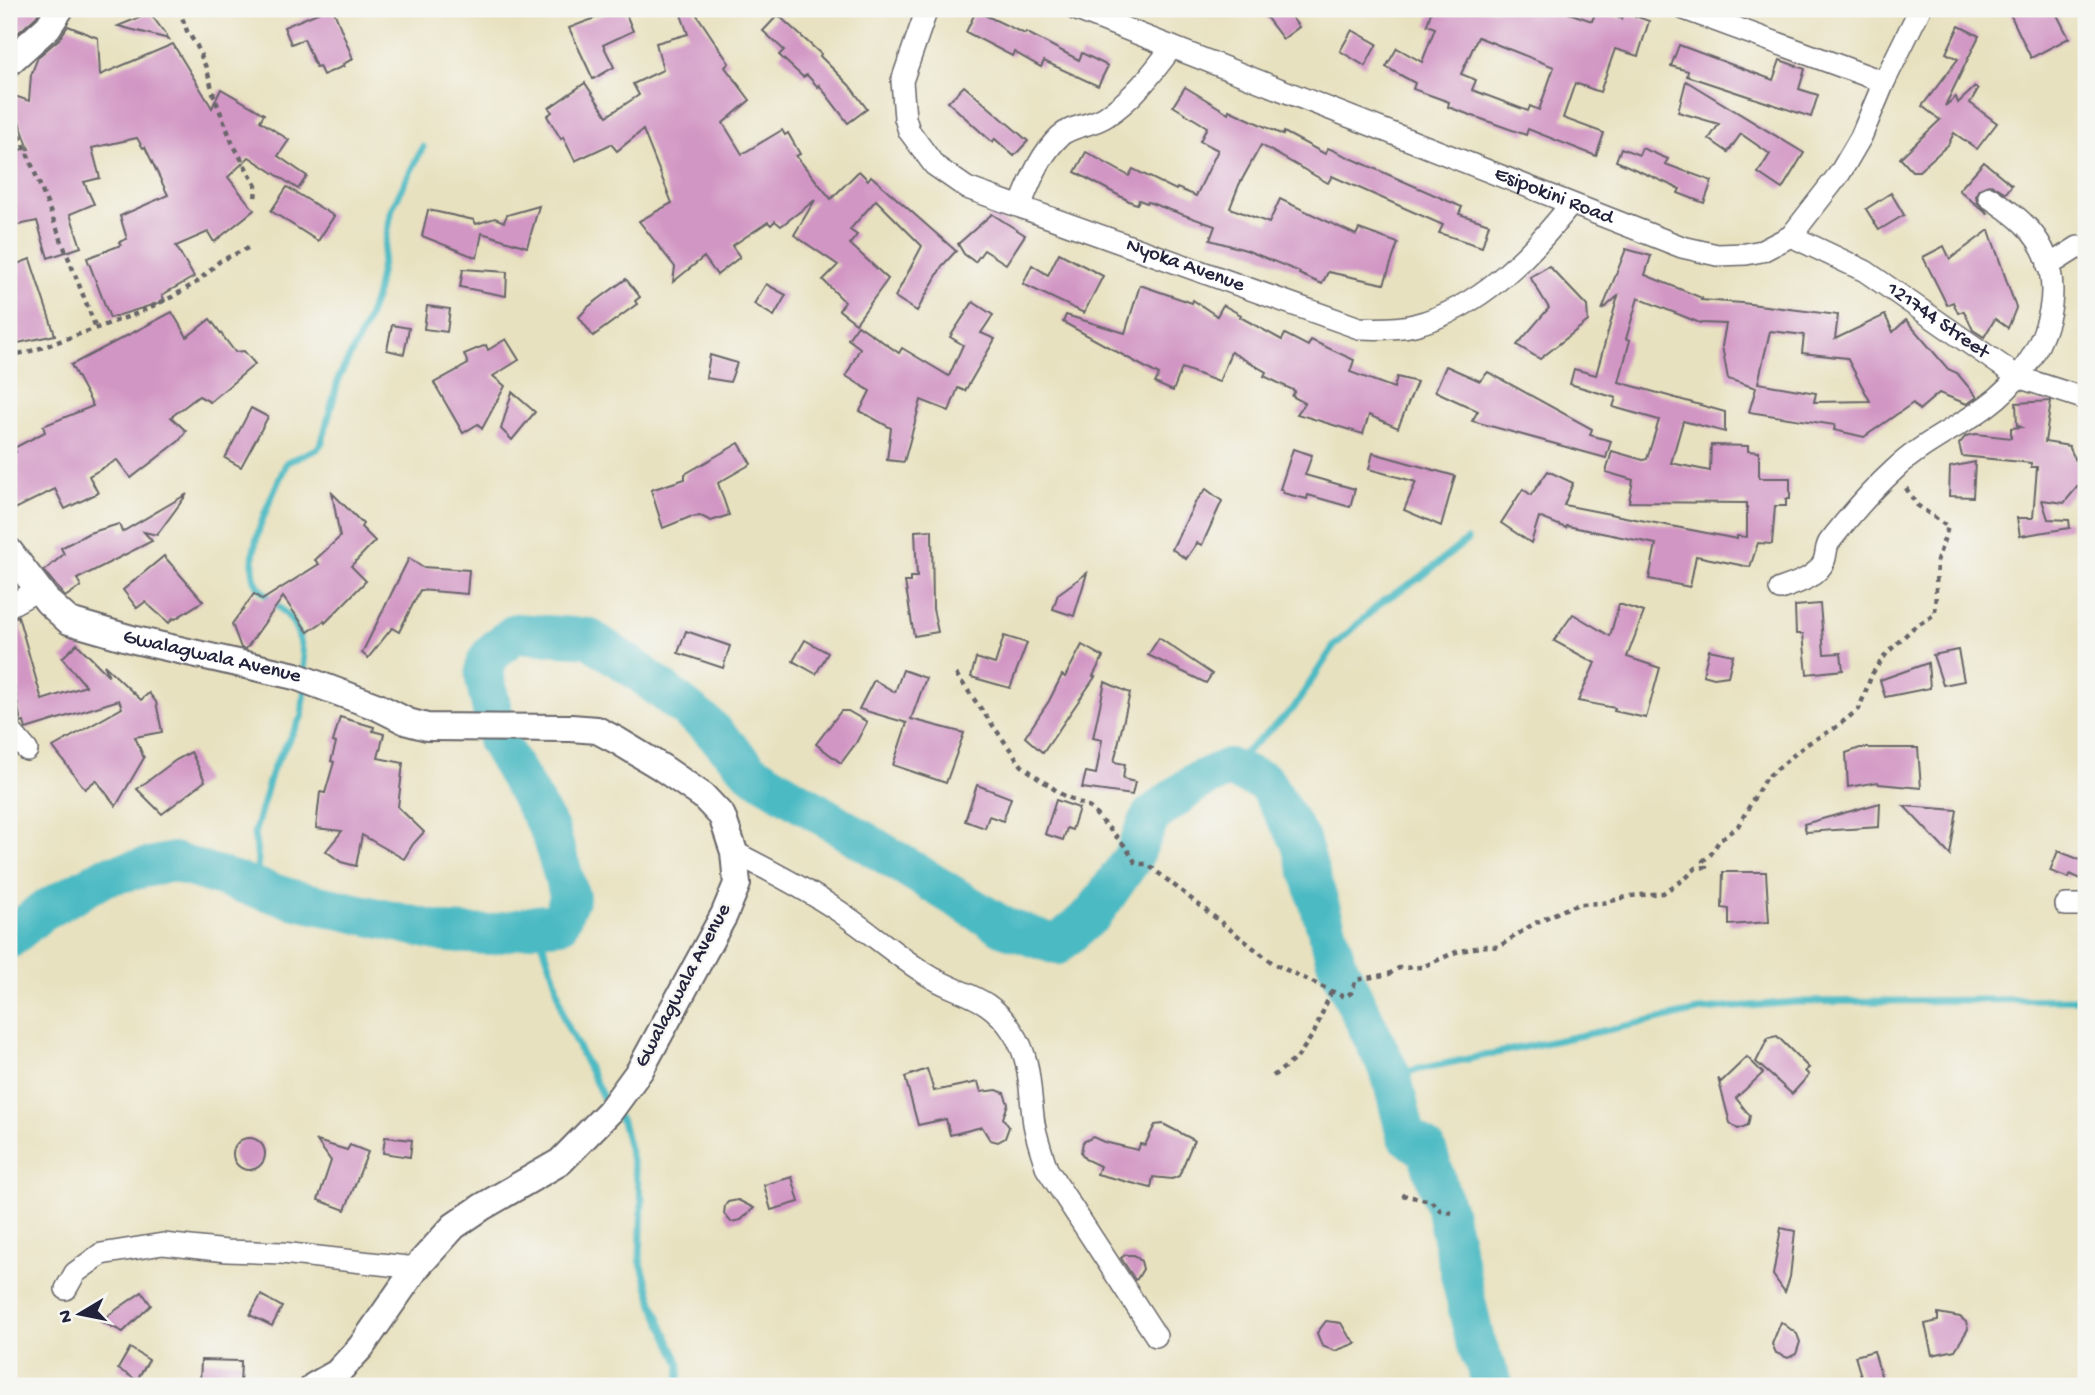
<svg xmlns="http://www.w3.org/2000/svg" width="2095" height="1395" font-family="'Gochi Hand',sans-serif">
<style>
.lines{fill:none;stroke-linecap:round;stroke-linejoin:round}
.stream{stroke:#4bbac3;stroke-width:7}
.river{stroke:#4bbac3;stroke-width:40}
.building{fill:#d296c4;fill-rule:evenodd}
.minor-casing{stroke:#676569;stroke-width:24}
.tertiary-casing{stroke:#676569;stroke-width:30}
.path{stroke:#676569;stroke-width:4.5;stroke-dasharray:5 5;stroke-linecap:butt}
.minor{stroke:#fff;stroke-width:21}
.tertiary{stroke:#fff;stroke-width:26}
.labels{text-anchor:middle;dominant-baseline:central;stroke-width:5;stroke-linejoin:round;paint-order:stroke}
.street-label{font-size:21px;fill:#22223b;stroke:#f6f6f2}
</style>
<rect width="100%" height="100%" fill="#f6f6f2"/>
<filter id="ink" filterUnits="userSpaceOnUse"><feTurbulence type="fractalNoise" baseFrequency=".0143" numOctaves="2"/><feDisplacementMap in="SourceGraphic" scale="14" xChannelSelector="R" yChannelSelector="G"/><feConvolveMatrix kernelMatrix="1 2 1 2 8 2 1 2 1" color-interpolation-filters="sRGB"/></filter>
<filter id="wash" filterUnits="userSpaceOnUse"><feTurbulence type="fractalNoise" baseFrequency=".00686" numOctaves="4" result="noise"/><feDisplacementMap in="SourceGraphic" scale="28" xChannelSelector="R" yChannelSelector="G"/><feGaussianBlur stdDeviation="1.57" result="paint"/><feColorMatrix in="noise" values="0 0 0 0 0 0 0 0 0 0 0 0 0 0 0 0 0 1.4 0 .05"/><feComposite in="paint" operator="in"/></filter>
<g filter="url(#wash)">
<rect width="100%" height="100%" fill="#e8e1bf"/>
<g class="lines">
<g class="stream">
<path d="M305 674C304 657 301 632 289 617 279 605 257 592 254 576 247 543 274 492 287 462L317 449 322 442 339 377 364 329 376 295 392 208 423 147"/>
<polyline points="1228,768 1293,709 1334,646 1383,601 1421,577 1467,540"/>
<polyline points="255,888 258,859 254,834 273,768 302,716 305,686"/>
<polyline points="536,925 554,976 564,1019 607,1105"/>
<polyline points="1391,1075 1703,1010 1795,1002 2086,999"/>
<polyline points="614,1114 622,1121 642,1200 640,1260 655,1308 680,1364 679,1386"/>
</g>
<g class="river">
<path d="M493 715C483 667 474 664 516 633L589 638 638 671 708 726 752 772 1004 927 1057 945 1094 913 1133 857 1151 816 1196 782 1228 768 1265 782 1300 840 1337 964 1391 1075 1406 1135 1427 1151 1446 1211 1475 1341 1494 1386"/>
<polyline points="9,939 41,912 106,876 173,862 292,899 446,933 490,935 536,925 559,923 570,897 549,829 497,740"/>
</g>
</g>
<g id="blocks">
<g class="building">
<polygon points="9,9 41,9 36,17 9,41"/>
<polygon points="327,9 333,9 353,59 343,64 344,66 323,75 319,66 316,67 304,39 291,44 284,27"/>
<polygon points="618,9 624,9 633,31 603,45 614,67 593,79 569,28"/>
<polygon points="679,9 693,9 729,63 725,67 750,100 723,123 742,154 782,130 785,135 788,133 800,154 796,156 831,199 859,171 868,180 871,176 956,251 942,266 917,311 895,297 922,246 876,200 852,227 850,230 857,235 850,244 888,279 856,323 839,310 845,302 823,280 838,265 794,235 815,200 781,226 775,221 771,225 768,222 732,246 740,257 717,275 704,257 673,282 675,267 639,221 672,203 643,130 617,151 611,144 575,161 563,137 561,139 547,116 552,112 549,108 585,83 607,116 639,95 633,84 663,70 656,43 688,34"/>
<polygon points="1260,9 1285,9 1299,27 1283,39"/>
<path d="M1432 9H1557L1592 21 1597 9 1622 19 1624 12 1649 21 1638 56 1615 49 1600 92 1575 83 1563 118 1604 133 1596 156 1528 129 1526 135 1448 107 1449 102 1413 89 1415 83 1386 67 1397 48 1422 62 1435 28 1427 25ZM1478 37 1554 67 1539 110 1530 106 1528 111 1472 90 1476 80 1461 74Z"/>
<polygon points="2020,9 2054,9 2069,38 2031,58 2010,14"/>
<polygon points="976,11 1025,34 1026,32 1079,60 1082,53 1108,66 1098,86 1044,61 1041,67 1014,52 1012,56 966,32"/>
<polygon points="150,13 169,39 118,26"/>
<polygon points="778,15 821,54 820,56 849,85 867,109 848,123 819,85 818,87 807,75 803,77 779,55 784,50 763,31"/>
<polygon points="68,26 98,38 100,75 173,44 212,108 221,89 264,114 260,121 289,140 278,156 307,176 298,189 249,157 228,177 254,210 214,242 208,232 176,246 194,277 162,295 165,301 110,318 87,258 121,245 119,242 127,239 120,216 168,195 145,147 143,148 137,138 92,148 100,178 84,182 94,204 70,214 81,247 48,258 37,221 9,227 9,178 14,177 12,150 29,149 9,94 29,101 31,75 38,57 59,39"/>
<polygon points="1959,26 1979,36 1945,106 1956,97 1958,103 1975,87 1978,89 1970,103 1997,123 1977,149 1954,133 1948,145 1919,171 1912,171 1900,158 1940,120 1922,106 1958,59 1946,53"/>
<polygon points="1352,30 1377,44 1365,66 1340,51"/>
<polygon points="1679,45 1773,80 1780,60 1805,69 1799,89 1818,95 1811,117 1687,76 1688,71 1671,66"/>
<polygon points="1686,81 1804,153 1782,189 1758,173 1770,154 1741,134 1728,152 1709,139 1719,124 1678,112"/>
<polygon points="964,86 1028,141 1014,156 995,139 992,142 948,102"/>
<polygon points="1185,87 1228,113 1229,110 1283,135 1284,132 1325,154 1328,148 1462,207 1459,214 1489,224 1482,247 1439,233 1443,225 1332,176 1328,183 1261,145 1239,185 1230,208 1269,223 1280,199 1356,235 1359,229 1398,243 1384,284 1328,272 1322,284 1299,274 1300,272 1246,250 1210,240 1215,226 1148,202 1147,203 1139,200 1137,204 1131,202 1075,172 1086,152 1129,176 1133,169 1176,190 1177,188 1196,196 1218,150 1200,141 1207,127 1173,106"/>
<polygon points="1621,148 1639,155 1642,148 1668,159 1665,164 1712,181 1704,203 1678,193 1680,189 1616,161"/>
<polygon points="1984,162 2012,185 2006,193 1991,184 1979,189 1976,195 1977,202 1988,213 1987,214 1959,190"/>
<polygon points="287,187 334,216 318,241 271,211"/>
<polygon points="1891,193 1904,215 1879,230 1866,209"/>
<polygon points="539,206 527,247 482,233 477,258 422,236 428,210 474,220 476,224 495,218 504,222 507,215"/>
<polygon points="992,214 1025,235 1006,264 984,250 975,262 964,254 958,244"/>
<polygon points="1989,230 2016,308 2008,328 1995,319 1984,337 1973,330 1964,311 1958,313 1953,302 1947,305 1923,257 1944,246 1950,259"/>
<path d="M1626 249 1651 256 1645 275 1702 298 1701 300 1742 303 1838 315 1835 339 1885 315 1893 332 1906 320 1948 369 1957 373 1977 397 1967 404 1939 393 1919 410 1913 403 1864 437 1834 430 1835 425 1749 412 1756 388 1728 379 1722 346 1726 324 1700 323 1638 298 1626 339 1630 340 1619 382 1725 412V432L1683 421 1671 463 1710 471 1711 445 1748 446V451L1759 452V478H1790V499H1786V506H1775L1772 544 1758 543 1750 567 1696 556 1690 587 1649 579 1656 544 1567 526 1566 528 1539 517 1531 543 1501 523 1523 489 1531 495 1548 471 1573 483 1564 505 1737 539V536L1747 537V503L1629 502 1633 480 1606 472 1612 451 1643 460 1647 459 1659 420 1613 407 1616 398 1570 384 1574 369 1596 375 1618 296 1602 310ZM1770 331 1804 335 1802 353 1847 358 1870 401 1814 402 1816 393 1758 383Z"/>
<polygon points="1059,253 1103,276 1084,313 1023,284 1032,265 1048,275"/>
<polygon points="30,259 55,335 9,345 9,267"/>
<polygon points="1549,266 1587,306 1588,321 1540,359 1517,345 1549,308 1530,277"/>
<polygon points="463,269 507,272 506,296 460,287"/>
<polygon points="626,279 640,297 635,301 637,304 593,336 579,317 588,307"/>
<polygon points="766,284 786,295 774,316 754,304"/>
<polygon points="1140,285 1192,303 1193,300 1217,316 1223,305 1241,315 1240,317 1282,340 1285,334 1308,346 1311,340 1354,360 1350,372 1394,388 1397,377 1417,382 1398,428 1369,415 1363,434 1297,414 1305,403 1292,396 1295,391 1264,376 1266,372 1231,352 1219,382 1182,368 1173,391 1155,383 1159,375 1063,322 1066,315 1125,333"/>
<polygon points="973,302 993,315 981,333 995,339 965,391 958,388 949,411 921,400 904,462 887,460 891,428 860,411 870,391 846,376 860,348 848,339 858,325 899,353 902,348 949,376 963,345 950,337"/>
<polygon points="427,306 450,309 447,332 424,329"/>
<polygon points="172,312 187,337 210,319 235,352 244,351 255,364 210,402 199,396 171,417 186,431 179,441 131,478 117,460 89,476 98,493 65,509 55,489 9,512 9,455 16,452 14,448 45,432 43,426 93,406 71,365"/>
<polygon points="392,325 409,328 404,354 387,350"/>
<polygon points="506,339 519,360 493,376 505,386 482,429 478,424 463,433 434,383 468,364 464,354 486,345 488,350"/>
<polygon points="710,355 737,363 730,382 706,378"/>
<polygon points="1446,366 1480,381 1488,372 1592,429 1590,435 1611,441 1606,458 1472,421 1478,411 1435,391"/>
<polygon points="512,392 535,412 512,440 501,429"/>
<polygon points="2051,401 2045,442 2069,446 2084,479 2064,503 2042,500 2048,519 2069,520 2070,528 2020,536 2017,518 2033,518 2037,467 2031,467 2031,463 1962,456 1959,444 1966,436 1976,434 2011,438 2011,428 2021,427 2017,425 2016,403"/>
<polygon points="251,408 268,417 241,467 225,458"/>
<polygon points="739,443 751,464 718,483 729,515 711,521 701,516 690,517 663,528 651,490 685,479 685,474"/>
<polygon points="1293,449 1312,455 1305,475 1355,489 1350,507 1308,495 1307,499 1283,493 1283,490 1280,489"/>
<polygon points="1373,453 1455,476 1441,526 1404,510 1416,482 1369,469"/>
<polygon points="1975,462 1973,497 1949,496 1950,467"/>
<polygon points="1206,489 1222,501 1202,545 1197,543 1186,559 1172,549 1196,501"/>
<polygon points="332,493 363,524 361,527 375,541 351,566 366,581 325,623 324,621 308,632 283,597 246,649 241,648 232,624 254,594 262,600 319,564 315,560 340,537"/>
<polygon points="187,494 157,535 144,532 152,541 77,579 81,586 65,597 44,571 64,554 61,548 89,533 119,524 122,532"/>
<polygon points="932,530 933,609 938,632 914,636 905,582 910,582 910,577 917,577 915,531"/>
<polygon points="164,556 203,601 175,619 173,618 169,623 145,602 137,608 123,590"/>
<polygon points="409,558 422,567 469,570 467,594 420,590 399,632 392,628 368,658 362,653"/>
<polygon points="1087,573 1074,616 1053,609 1058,594"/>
<polygon points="1619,604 1644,612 1627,657 1660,668 1646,718 1614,711 1615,708 1578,701 1595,663 1554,641 1573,614 1610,636"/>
<polygon points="1820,604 1824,654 1841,653 1843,670 1807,674 1803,634 1796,634 1795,606"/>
<polygon points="18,616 42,700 86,686 62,658 77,644 109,676 104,665 141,700 149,693 156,702 162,732 135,737 144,758 116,806 96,780 85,789 53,747 122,708 119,700 26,729 24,722 21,723 13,677 9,678 9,619"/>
<polygon points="686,631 730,646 723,668 678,653"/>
<polygon points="1004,636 1027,643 1010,688 971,677 976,658 995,664"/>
<polygon points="1159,638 1212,674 1206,683 1148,655"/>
<polygon points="805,640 828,653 816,674 793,661"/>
<polygon points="1082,645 1103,657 1093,676 1095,677 1043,753 1025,737 1049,701 1062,675 1065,677"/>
<polygon points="1709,650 1733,655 1728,676 1714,678 1703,675"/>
<polygon points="1958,650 1964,681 1943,685 1933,655"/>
<polygon points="1928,663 1930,688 1885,697 1880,680"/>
<polygon points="903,670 926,678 911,719 964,733 946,783 893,765 907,723 859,709 874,680 895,692"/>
<polygon points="1105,682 1130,693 1114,762 1125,764 1123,779 1135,782 1132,795 1082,788 1086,772 1096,774 1102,740 1093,738"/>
<polygon points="841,711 848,711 867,722 856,743 841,763 816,744"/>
<polygon points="340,717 374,727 373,731 384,734 378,758 403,763 398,807 424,832 413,844 404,859 362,835 356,866 341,862 326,851 342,831 316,828 320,792 325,793 334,762 331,761 336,743 333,742"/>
<polygon points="1860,748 1918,748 1921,788 1879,784 1878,782 1848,787 1846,753"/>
<polygon points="191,752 205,781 162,814 137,789 176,760"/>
<polygon points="977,785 1011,798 1003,821 989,816 985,828 965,821"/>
<polygon points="1056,800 1079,808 1072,830 1067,828 1063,840 1045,834"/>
<polygon points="1880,803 1879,827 1806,832 1804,824"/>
<polygon points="1904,806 1957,810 1950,855"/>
<polygon points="2058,851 2086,862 2081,879 2070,874 2069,878 2050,871"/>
<polygon points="1723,872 1766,872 1769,922 1729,925 1729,909 1722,908"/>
<polygon points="1777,1036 1809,1068 1805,1071 1809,1075 1792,1094 1756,1062 1768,1038"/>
<polygon points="1747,1057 1763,1073 1736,1098 1750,1116 1748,1125 1738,1129 1730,1123 1718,1078 1721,1082"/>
<polygon points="927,1069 934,1091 978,1082 981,1092 997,1090 1004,1093 1008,1104 1003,1118 1009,1127 1005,1138 998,1142 990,1140 982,1127 950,1135 946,1119 918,1125 905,1077"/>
<polygon points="1163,1124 1194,1140 1179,1176 1172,1179 1153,1177 1151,1188 1097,1174 1100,1166 1085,1159 1081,1153 1083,1142 1093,1137 1104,1142 1138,1150 1140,1144 1145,1145 1155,1125"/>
<polygon points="385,1137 412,1140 410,1157 383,1153"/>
<circle cx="249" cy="1154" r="16"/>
<polygon points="317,1141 347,1150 350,1145 368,1152 345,1210 318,1200 331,1161"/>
<polygon points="792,1177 799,1202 771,1210 764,1185"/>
<polygon points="738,1200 754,1208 741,1220 731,1222 724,1214 725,1206 728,1202"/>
<polygon points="1781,1228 1795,1231 1790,1277 1785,1292 1773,1275"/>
<polygon points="1125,1255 1134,1255 1141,1261 1143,1269 1137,1279 1135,1280 1121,1258"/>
<polygon points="142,1292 151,1305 123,1332 100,1321"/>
<polygon points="261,1295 282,1307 272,1326 250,1315"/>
<polygon points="1938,1313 1960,1317 1966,1322 1968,1329 1955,1350 1932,1355 1925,1324 1938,1321"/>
<polygon points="1326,1321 1341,1323 1348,1335 1356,1343 1335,1351 1322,1346 1317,1333"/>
<polygon points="1781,1322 1797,1334 1800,1342 1796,1354 1788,1358 1776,1353 1772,1344"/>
<polygon points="130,1348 149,1360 137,1380 118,1369"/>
<polygon points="1874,1351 1884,1386 1864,1386 1855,1356"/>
<polygon points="201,1360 241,1361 240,1386 200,1385"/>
</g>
</g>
</g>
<g filter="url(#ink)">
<use href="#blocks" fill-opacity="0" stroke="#676569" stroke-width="2"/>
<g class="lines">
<defs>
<g id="minor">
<path id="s1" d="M927 9 902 81 905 118 909 131 934 165 967 188 1359 328C1378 329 1396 329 1414 325 1479 309 1531 255 1571 204"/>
<path id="s2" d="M1075 9 1682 247 1717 255 1746 254 1762 251 1791 236 1840 173 1861 137 1884 82 1920 9"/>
<polyline points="1684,9 1884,82"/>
<path d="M1020 206C1031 180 1039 156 1060 136 1072 125 1091 126 1105 117 1132 100 1153 73 1172 47"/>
<path id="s3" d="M1791 236 1865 271 2018 377 2086 399"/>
<polyline points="2048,266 2078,247 2086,249"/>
<path d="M1780 589C1795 584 1818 577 1824 561 1827 554 1825 547 1830 541 1848 518 1872 490 1894 470 1922 443 1956 429 1987 406 2043 366 2081 278 2023 223 2013 213 2000 205 1989 197"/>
<polyline points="9,606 38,590"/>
<polyline points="9,729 27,750"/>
<path d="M734 852C767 869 800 886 831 906 864 927 894 954 926 974 960 996 988 993 1013 1032 1032 1060 1029 1091 1034 1124 1037 1140 1042 1154 1047 1169L1156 1336"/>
<polyline points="2066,905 2086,905"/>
<polyline points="66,1289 75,1273 101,1254 163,1244 227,1251 282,1253 416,1268"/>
</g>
<g id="tertiary">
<polyline points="9,62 48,27 60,9"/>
<path id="s4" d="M9 551 48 602 69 621 135 640 295 676 378 707 408 722 427 727 571 728 597 730 618 741 661 767 703 796 722 816 734 852 737 884 724 915 640 1070 610 1111 560 1162 482 1207 454 1226 416 1268 361 1347 337 1373 314 1386"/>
</g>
</defs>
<use href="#minor" class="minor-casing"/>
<use href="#tertiary" class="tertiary-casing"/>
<g class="path">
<polyline points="179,9 187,31 197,46 207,70 214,96 232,142 256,186 255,200"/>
<polyline points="9,107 96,328"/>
<polyline points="9,356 35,350 133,315 172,297 197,282 220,261 248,248"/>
<polyline points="956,674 1022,766 1061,794 1090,808 1125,846 1135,862 1140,864 1147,864 1274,964 1344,997 1351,993 1356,980 1389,974 1399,968 1422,967 1456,952 1484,946 1498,947 1535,923 1563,910 1579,904 1603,903 1631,896 1663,893 1686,878 1696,868 1706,867 1703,861 1711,854 1719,841 1738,826 1765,779 1807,744 1835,728 1859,709 1872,674 1887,653 1913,628 1935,614 1937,561 1948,527 1917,505 1904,485"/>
<polyline points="1273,1076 1297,1058 1314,1033 1331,992"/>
<polyline points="1402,1195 1431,1201 1441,1211 1453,1213"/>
</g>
<use href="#minor" class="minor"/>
<use href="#tertiary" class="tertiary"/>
</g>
</g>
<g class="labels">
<g class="street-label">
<text stroke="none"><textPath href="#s2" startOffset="514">Esipokini Road</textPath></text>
<text stroke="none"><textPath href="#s1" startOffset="441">Nyoka Avenue</textPath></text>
<text stroke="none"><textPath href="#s3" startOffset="170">121744 Street</textPath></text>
<text stroke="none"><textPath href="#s4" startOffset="240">Gwalagwala Avenue</textPath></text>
<text transform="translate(684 986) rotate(-62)">Gwalagwala Avenue</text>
</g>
</g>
<rect width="2095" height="1395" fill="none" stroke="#f6f6f2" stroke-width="35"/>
<g transform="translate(80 1314) rotate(260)" stroke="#f6f6f2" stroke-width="5" paint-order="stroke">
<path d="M0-5L12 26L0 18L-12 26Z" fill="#22223b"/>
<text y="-10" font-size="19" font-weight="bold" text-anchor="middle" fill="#22223b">N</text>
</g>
</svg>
